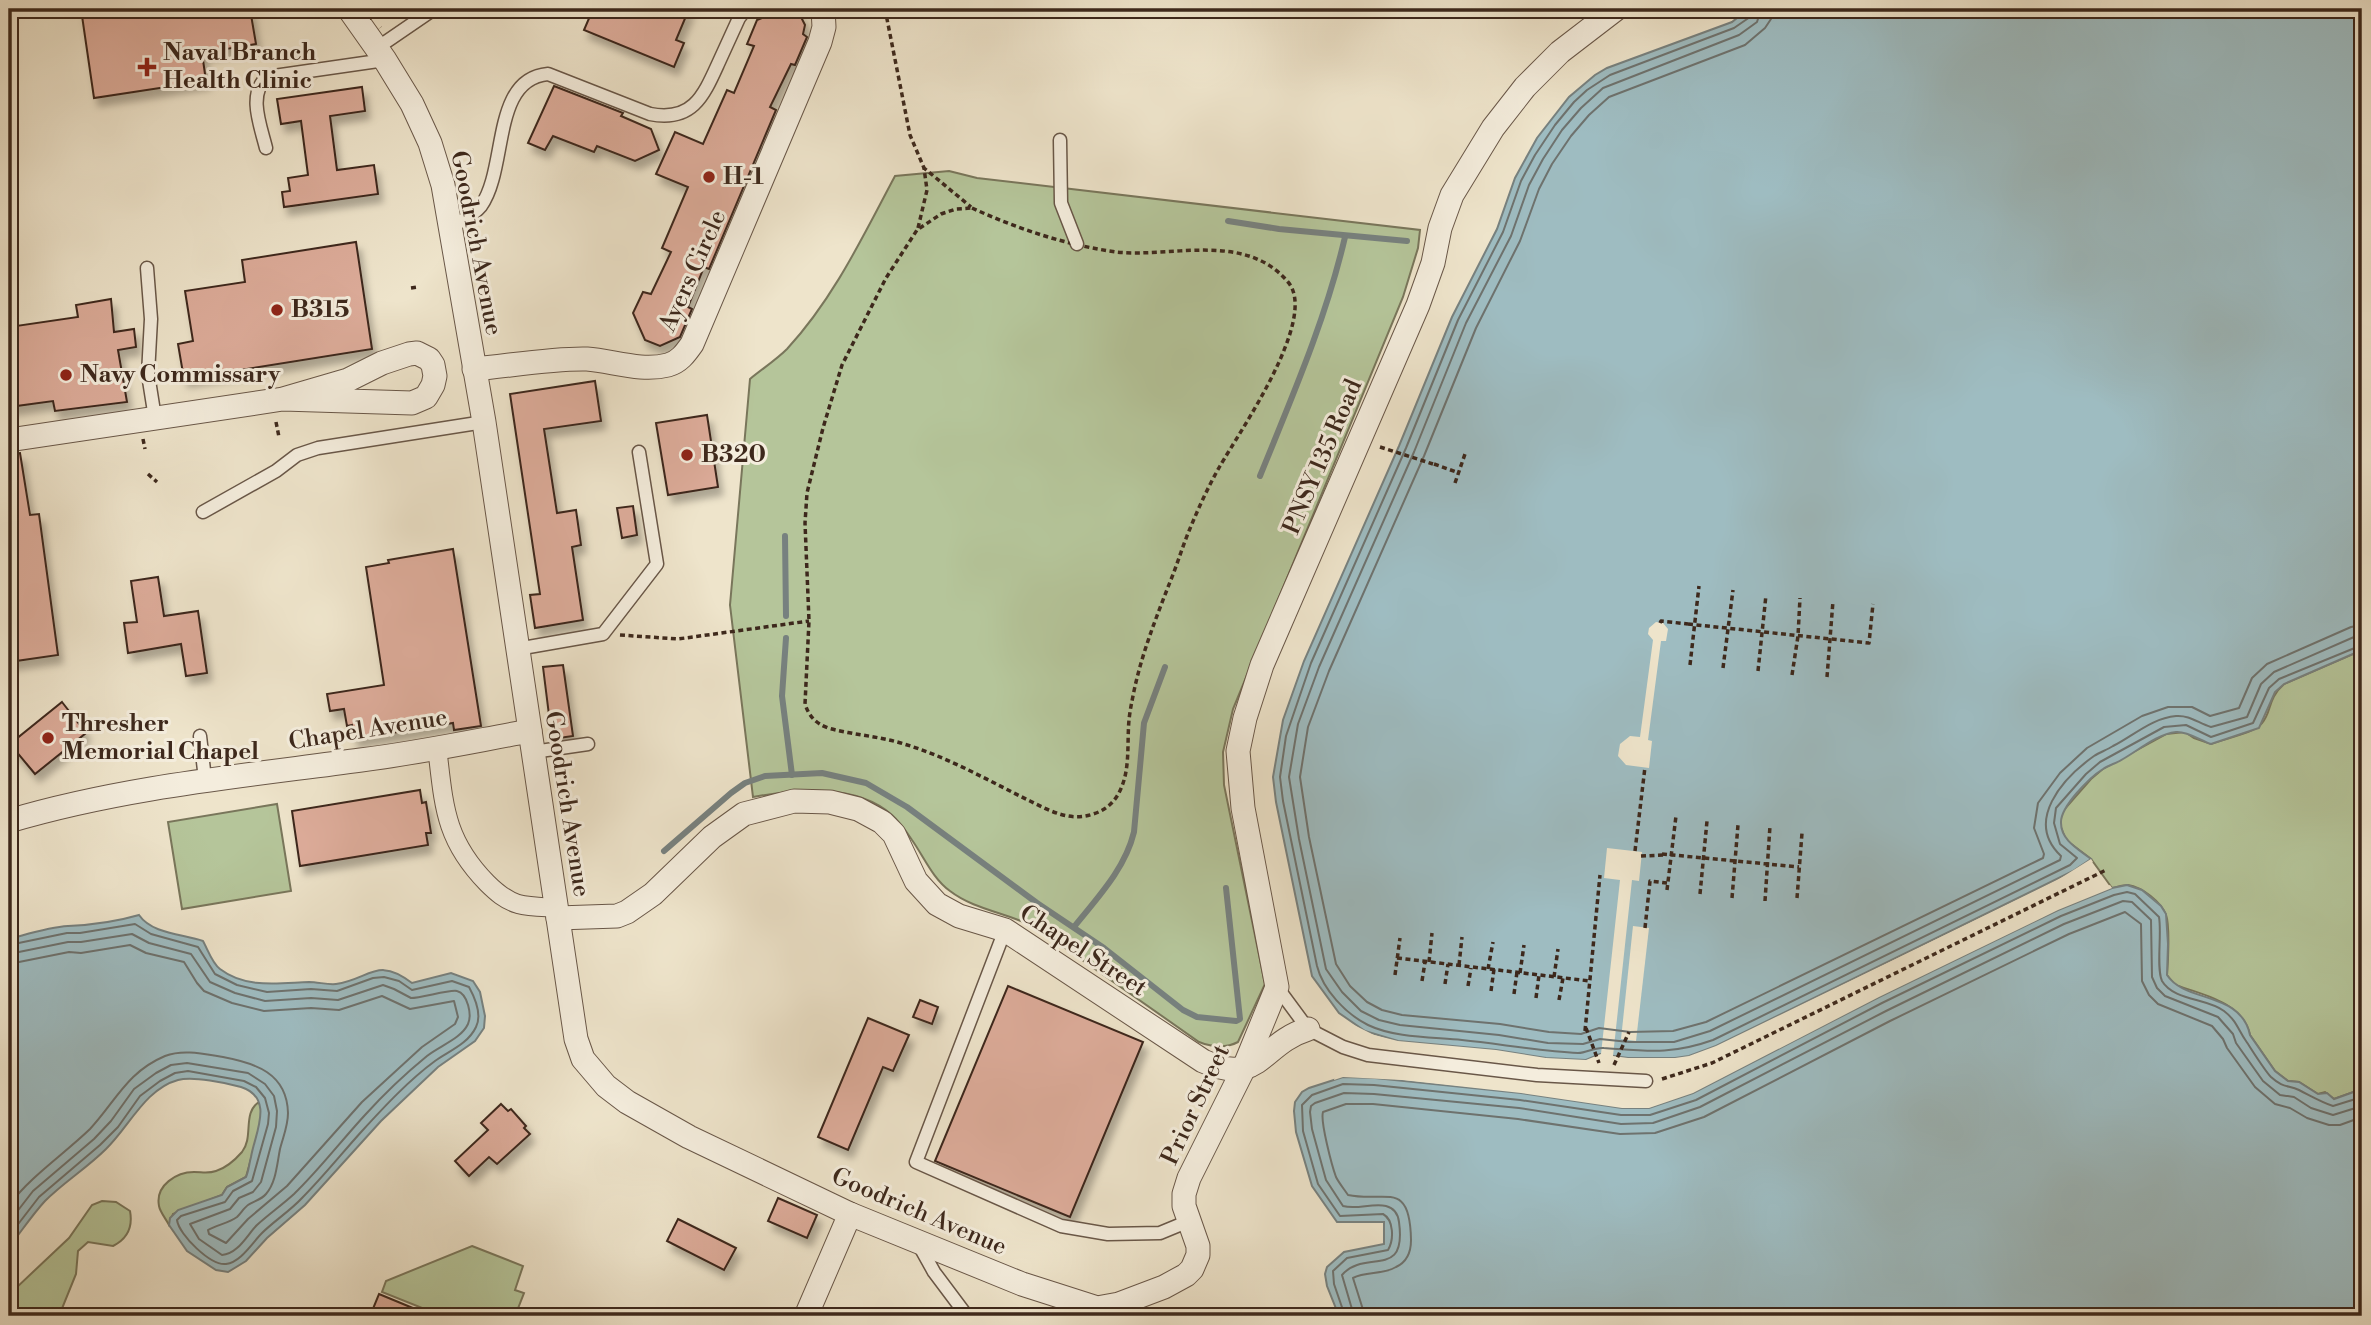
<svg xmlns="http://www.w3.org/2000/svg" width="2371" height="1325" font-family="'Libre Bodoni',serif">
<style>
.green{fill:#b5c59a;stroke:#79765b;stroke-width:2}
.water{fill:#9ebcc1;stroke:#77817f;stroke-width:2}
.pier{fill:#eee4cb}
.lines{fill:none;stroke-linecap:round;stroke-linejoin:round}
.shore{stroke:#6e726e;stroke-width:2}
.stream{stroke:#77817f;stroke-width:6}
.building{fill:#dcab99;stroke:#3d281c;stroke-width:2;filter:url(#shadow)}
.service-casing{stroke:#695748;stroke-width:15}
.pedestrian-casing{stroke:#695748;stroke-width:20}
.minor-casing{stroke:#695748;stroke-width:25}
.path{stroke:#3d281c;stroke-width:3.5;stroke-dasharray:5 3.5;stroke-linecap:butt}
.service{stroke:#f4eddd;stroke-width:12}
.pedestrian{stroke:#f4eddd;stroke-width:18}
.minor{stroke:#f4eddd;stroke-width:23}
.rail{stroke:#3d281c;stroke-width:5;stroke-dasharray:12 12;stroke-linecap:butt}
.poi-dot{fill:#8f2418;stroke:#f4eddd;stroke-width:2.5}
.labels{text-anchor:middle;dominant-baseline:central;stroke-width:6;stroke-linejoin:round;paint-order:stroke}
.poi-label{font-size:24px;font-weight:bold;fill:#3d281c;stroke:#f4eddd;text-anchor:start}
.street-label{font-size:24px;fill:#3d281c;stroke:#f4eddd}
</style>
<defs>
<filter id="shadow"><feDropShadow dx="4.5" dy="8" stdDeviation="3.5" flood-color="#0004"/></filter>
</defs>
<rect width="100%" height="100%" fill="#eee4cb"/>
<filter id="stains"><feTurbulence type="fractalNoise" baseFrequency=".00286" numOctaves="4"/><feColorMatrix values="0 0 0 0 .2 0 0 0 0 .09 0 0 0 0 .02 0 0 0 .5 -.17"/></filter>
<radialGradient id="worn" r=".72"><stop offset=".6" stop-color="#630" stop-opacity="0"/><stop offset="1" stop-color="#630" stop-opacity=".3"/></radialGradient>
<g class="green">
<path d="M949 171 977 178 1420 230 1418 248 1403 297 1233 709 1223 752 1224 785 1265 984 1238 1042C1225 1049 1212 1047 1199 1042L1038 929C1011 913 976 911 950 891 933 879 924 857 912 840 906 831 900 822 892 815 856 783 796 789 753 797L730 605 750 379C762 369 776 360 787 349 834 298 863 236 895 176Z"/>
<path d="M2362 650V1089L2334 1099 2325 1092 2318 1094 2299 1082 2288 1081 2275 1071 2250 1035C2243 1002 2201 994 2175 985L2167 975C2168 963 2170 925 2166 915 2161 902 2142 887 2128 885 2123 885 2117 887 2112 888L2091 859 2066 840 2060 825 2062 812 2091 779 2104 768 2166 734 2185 732 2194 738 2211 744C2225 738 2253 734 2262 723 2272 712 2267 699 2284 684Z"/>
<polygon points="277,804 291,891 182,909 168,822"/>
<path d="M259 1102 262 1113 261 1123 246 1177 227 1187 222 1195 173 1214 169 1225C166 1219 160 1212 159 1206 155 1185 177 1172 194 1172 202 1172 208 1174 216 1171 226 1168 235 1160 242 1152 254 1137 242 1113 259 1102Z"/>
<path d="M102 1201 116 1202 130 1211C133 1227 127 1239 113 1246L88 1242 78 1251 76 1274 59 1316H9V1301L16 1288 69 1238 92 1205Z"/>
<polygon points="472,1246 523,1266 515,1290 524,1293 515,1316 442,1316 382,1292 386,1281"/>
</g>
<g class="water">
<path d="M1748 9H2362V650L2284 684 2275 692 2259 728 2211 744C2200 740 2187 731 2176 732 2157 734 2139 750 2123 759 2117 763 2109 765 2103 769 2090 777 2060 807 2061 823 2061 840 2078 849 2091 859L2073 871 1716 1046 1689 1056 1675 1058H1628L1600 1054 1586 1060 1546 1058 1496 1050 1398 1041 1365 1031 1339 1013 1312 976 1276 802 1273 777 1283 720 1304 661 1399 446 1452 317 1497 229 1515 178 1537 138 1569 97 1595 75 1607 68 1732 22Z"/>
<path d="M2127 885 2142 890 2161 906 2166 914 2168 944 2167 975C2185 1003 2241 991 2250 1035L2275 1071 2288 1081 2299 1082 2318 1094 2327 1093 2334 1099 2362 1089V1316H1339L1327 1286 1325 1274 1327 1267 1344 1252 1384 1244V1222H1337L1312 1186 1296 1132 1294 1111 1295 1102 1302 1092 1309 1088 1343 1077 1375 1078 1521 1093 1622 1108H1649L1693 1093 1879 997 2058 910 2112 888Z"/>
<path d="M139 915C152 934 183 934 203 941 208 950 212 963 220 969 246 989 279 983 309 982 318 982 328 985 336 984 370 979 377 956 412 983L451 973 473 981 480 992 485 1016 484 1028 475 1041 438 1067 381 1121 305 1205 267 1238 246 1261 228 1272 216 1270 187 1251 169 1225 170 1218 178 1210 222 1195 227 1187 246 1177C249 1170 249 1164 251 1157 255 1133 275 1098 241 1087 227 1083 193 1076 178 1080 145 1089 129 1127 106 1149 87 1168 64 1182 45 1201 32 1215 21 1232 9 1247V939C28 934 49 927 68 926 92 925 115 922 139 915Z"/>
</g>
<g class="pier">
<polygon points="1656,622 1663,623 1668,629 1666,641 1661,641 1648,740 1652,741 1649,768 1626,765 1618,756 1620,744 1630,736 1640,737 1653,640 1648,634 1649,628"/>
<polygon points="1607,848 1642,852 1639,881 1632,880 1613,1056 1628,1058 1675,1058 1689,1056 1716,1046 2056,881 2091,859 2093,862 2057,884 1743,1038 1690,1059 1628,1061 1601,1058 1586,1064 1546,1062 1496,1054 1397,1044 1373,1038 1351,1027 1352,1024 1374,1035 1398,1041 1496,1050 1546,1058 1586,1060 1601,1054 1620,880 1604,878"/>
<polygon points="2110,885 2112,888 2058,910 1879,997 1693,1093 1649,1108 1622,1108 1521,1093 1402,1080 1343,1077 1334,1080 1335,1076 1342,1074 1402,1077 1522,1089 1623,1105 1648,1104 1692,1090 1877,994 2056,906"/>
<polygon points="1633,926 1649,928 1636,1041 1621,1039"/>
</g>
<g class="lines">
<g class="shore">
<path d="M1752 9 1750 17 1734 28 1610 75 1587 90 1574 102 1555 125 1535 155 1521 181 1503 232 1458 320 1406 448 1311 663 1286 736 1280 777 1283 801 1317 966C1323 990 1346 1014 1368 1025 1395 1038 1432 1037 1462 1040 1501 1044 1539 1051 1578 1053 1587 1053 1594 1047 1604 1048 1647 1051 1671 1055 1713 1040L2070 865 2077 858 2060 844 2054 823 2056 808 2086 774 2100 762 2164 727 2186 725 2211 737 2253 723 2269 688 2279 679 2362 645"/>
<path d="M1761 9 1757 22 1739 35 1603 88 1581 108 1562 130 1543 159 1529 185 1511 236 1466 323 1414 452 1319 667 1298 724 1289 777 1299 839 1326 969 1342 992 1361 1011 1379 1020 1400 1025 1499 1035 1548 1043 1583 1044 1600 1039 1629 1042H1674L1710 1031 2060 860 2061 856C2024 821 2063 778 2094 756 2100 752 2107 750 2113 746 2133 736 2152 718 2176 716 2190 715 2198 723 2211 727L2247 717 2261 684 2274 672 2354 637 2362 636"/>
<polyline points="1772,9 1771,19 1765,28 1745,45 1609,97 1589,115 1571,136 1552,164 1539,189 1520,241 1476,328 1424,456 1329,671 1308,727 1300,777 1309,837 1336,964 1350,986 1367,1002 1382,1010 1402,1015 1500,1024 1549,1032 1581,1034 1599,1028 1630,1032 1673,1031 1706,1022 2043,858 2044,854 2034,828 2038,803 2060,773 2087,748 2142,716 2168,707 2192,707 2210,716 2239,708 2252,678 2267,664 2351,627 2362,625"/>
<path d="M9 945 67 933H80L135 924 151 934 198 947 215 974 237 985 267 992 311 989 337 991 373 978 384 977 399 981 412 990 452 981 469 987C475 998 482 1015 476 1027 468 1044 449 1051 435 1061 409 1080 384 1107 362 1131 342 1153 323 1177 302 1198 290 1211 274 1221 262 1233 252 1243 241 1262 226 1264 211 1266 179 1235 177 1220L181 1216 225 1202 233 1191 252 1181 268 1124 269 1113 265 1098 256 1087 244 1081 188 1071 175 1073 160 1081 140 1096 118 1127 100 1145 39 1197 9 1236"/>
<path d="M9 954 68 942H81L132 934 149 943 191 954 210 982 235 993 265 1001 311 998 338 1000 383 985 394 989 411 998C421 998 451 989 457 991 468 994 472 1015 468 1024 461 1039 439 1046 427 1056 405 1074 384 1094 365 1115 341 1141 319 1170 294 1194 282 1205 269 1214 257 1225 247 1235 238 1254 222 1255L199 1239 190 1224 230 1209 239 1198 253 1192 261 1182 276 1127 277 1111 274 1096 265 1084 248 1073 187 1063 171 1065 156 1073 134 1089 111 1121 94 1139 33 1191 9 1222"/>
<path d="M9 964 69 952 81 953 130 945 146 953 184 962 197 983 204 991 232 1003 264 1011 311 1008 339 1010 382 996 410 1009 454 1001 458 1017 455 1024 422 1047 362 1102 287 1186 248 1219 226 1243 209 1234 208 1230C217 1225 229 1223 237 1217 241 1213 244 1208 248 1205 254 1201 261 1200 266 1194 276 1183 277 1164 280 1149 283 1137 288 1126 288 1113 287 1073 255 1063 223 1057 204 1054 183 1049 165 1056 127 1072 116 1101 90 1129 63 1155 32 1175 9 1205"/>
<path d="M1345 1316 1334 1284 1333 1271 1347 1258 1388 1250C1394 1240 1394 1220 1383 1214L1340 1216 1318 1184 1303 1131 1302 1105 1312 1095 1343 1084 1374 1085 1520 1100 1621 1115H1650L1696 1100 1882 1003 2061 916 2114 895 2127 892 2135 894 2159 917C2162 934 2156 968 2162 981 2174 1001 2207 998 2224 1011 2237 1021 2238 1030 2246 1041 2252 1050 2265 1071 2271 1077 2283 1088 2288 1085 2299 1090 2311 1096 2321 1102 2333 1106L2362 1097"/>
<path d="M1354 1316 1342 1275C1365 1248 1407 1281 1399 1222 1398 1214 1394 1208 1386 1206 1372 1203 1356 1210 1343 1206L1326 1180 1312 1129 1310 1112 1311 1106 1315 1103 1344 1093 1374 1094 1519 1108 1621 1124 1653 1123 1700 1107 1886 1011 2064 924 2123 901 2132 902 2151 920 2152 977 2157 988 2165 996 2218 1017 2233 1034 2236 1043 2263 1081 2280 1095 2294 1097 2311 1108 2333 1115 2362 1106"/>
<path d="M1365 1316 1353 1278C1366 1271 1383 1275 1396 1267 1407 1262 1411 1251 1411 1240 1410 1179 1386 1203 1348 1195 1344 1189 1339 1183 1336 1177 1332 1166 1320 1121 1323 1112L1346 1104H1373L1518 1119 1620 1134 1655 1133 1704 1117 1890 1021 2069 934 2125 912 2141 924 2142 981 2149 995 2158 1004 2212 1026 2223 1039 2227 1048 2255 1087 2275 1104 2290 1108 2307 1118 2329 1125H2340L2362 1117"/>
</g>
<g class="stream">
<polyline points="1228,221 1279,229 1407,241"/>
<path d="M1260 476C1292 397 1326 319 1345 237"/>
<polyline points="785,536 786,616"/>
<polyline points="786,638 782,696 792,775"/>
<polyline points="664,851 731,793 745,783 765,776 822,773 866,783 907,807 1037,903 1104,948 1183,1010 1197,1017 1236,1021 1240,1019 1226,888"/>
<path d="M1074 927C1098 897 1125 869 1134 832L1144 723 1165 667"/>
</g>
</g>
<g class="building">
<polygon points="81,9 250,9 256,44 202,53 206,81 94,98"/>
<polygon points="593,9 689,9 676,40 684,43 674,67 584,30"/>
<polygon points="784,9 799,13 805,25 803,34 807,37 795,65 791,64 770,107 776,110 709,269 704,267 688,307 692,309 680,337 660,346 645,340 633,313 643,292 651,294 671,252 662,248 688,187 656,174 675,132 703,144 727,90 734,93 754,46 747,44 757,20"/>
<polygon points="554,86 623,113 621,116 651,129 659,150 635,161 597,146 594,152 553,136 545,150 528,143"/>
<polygon points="362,87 365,111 330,116 337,170 374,165 378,194 284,207 282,192 290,191 288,178 308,175 301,121 281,124 277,99"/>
<polygon points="356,242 372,349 184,379 178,344 193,341 185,291 245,282 242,260"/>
<polygon points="111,299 114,332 134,329 136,347 118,350 127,402 55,411 53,401 9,407 9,327 78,317 76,305"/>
<polygon points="595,381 601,421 544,429 557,513 576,510 581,545 572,547 583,620 535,628 530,595 540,594 510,394"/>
<polygon points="707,415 718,487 668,495 656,423"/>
<polygon points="20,453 30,515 39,514 58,655 9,662 9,454"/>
<polygon points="633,506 637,535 622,538 617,508"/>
<polygon points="453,549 481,726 454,730 453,723 354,739 352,725 347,726 344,709 330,711 327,694 384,685 366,567 389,563 388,560"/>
<polygon points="158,577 164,616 198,611 207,673 186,676 181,644 128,653 124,623 137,622 131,581"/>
<polygon points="563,665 573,736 552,739 543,667"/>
<polygon points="62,702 86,733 35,774 10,744"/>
<polygon points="420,790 422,803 426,802 431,833 426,833 428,845 300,866 292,811"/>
<polygon points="1008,986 1143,1042 1070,1217 935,1161"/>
<polygon points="920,1000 938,1007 932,1024 913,1017"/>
<polygon points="868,1018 909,1035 893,1071 883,1067 848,1150 818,1137"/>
<polygon points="501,1104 508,1111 511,1109 526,1126 524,1128 530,1134 497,1164 489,1157 469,1176 455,1161 488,1130 481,1123"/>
<polygon points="778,1198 817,1215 807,1238 768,1221"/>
<polygon points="678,1219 736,1248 724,1270 667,1241"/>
<polygon points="379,1294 432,1316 370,1316"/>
</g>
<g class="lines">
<defs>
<g id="service">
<polyline points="377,48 434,9"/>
<polyline points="1060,140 1061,203 1077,244"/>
<path d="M266 148C261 127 247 94 267 77L385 60"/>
<path d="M450 228C461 221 473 216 481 206 508 168 491 79 548 74L650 114C692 122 703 97 718 64 725 49 732 33 739 18L746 9"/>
<polyline points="147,268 151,319 148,374 155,418"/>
<polyline points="203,512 276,471 297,455 318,448 484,422"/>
<polyline points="517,649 603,634 657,564 639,452"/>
<polyline points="200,736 205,779"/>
<polyline points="533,752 588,744"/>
<polyline points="1005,930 916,1162 1061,1226 1108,1234 1160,1233 1189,1221"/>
<polyline points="1277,987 1308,1029 1343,1047 1368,1055 1537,1075 1646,1081"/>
<polyline points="919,1245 934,1272 967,1316"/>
</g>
<path id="pedestrian" d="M437 747C444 805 444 839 487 883 496 892 505 900 518 904 530 907 544 907 557 908"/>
<g id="minor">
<polyline points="349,9 385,60 412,104 430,143 443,185 484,422 576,1039 583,1059 606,1086 627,1102 689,1137 850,1214 1022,1284 1097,1308 1119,1304 1164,1287 1186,1275 1192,1269 1198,1255 1198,1246 1184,1206 1184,1194 1189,1178 1243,1070 1277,987 1243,808 1238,751 1245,718 1262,665 1418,305 1433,263 1440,228 1452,195 1493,128 1525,87 1560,52 1616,9"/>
<path d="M474 369C508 366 554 358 587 359 613 361 641 372 668 365 679 362 685 354 692 344L820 42 824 27 823 9"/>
<polyline points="9,440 283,399 348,380 382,363 409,354 417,353 429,359 433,365 435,376 433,385 426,397 412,403 283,399"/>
<path d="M9 821C123 787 243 776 361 760 418 753 474 741 530 731"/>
<path d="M558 918 617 916 627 912 653 894 712 837 744 814 794 801 830 802 858 809 882 822 894 834 916 881 937 904 959 916 1005 930 1203 1061C1260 1087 1260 1044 1308 1029"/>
<polyline points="806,1316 850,1214"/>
</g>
</defs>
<use href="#service" class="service-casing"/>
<use href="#pedestrian" class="pedestrian-casing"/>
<use href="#minor" class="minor-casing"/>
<g class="path">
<polyline points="885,9 910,135 924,168"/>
<path d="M972 208C1018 229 1066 245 1116 252 1172 258 1245 231 1288 282 1319 318 1240 431 1220 466 1208 487 1198 509 1189 531 1182 548 1177 565 1170 582 1156 618 1142 653 1134 691 1132 701 1130 710 1129 720 1127 742 1130 766 1122 786 1117 800 1107 810 1093 814 1070 822 1050 811 1030 801 989 781 948 757 904 744 879 736 853 735 828 728 815 723 809 716 805 704L809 621 805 523 807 493 823 428 842 365 886 278 917 230 941 214 956 209Z"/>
<polyline points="918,228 927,190 924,168 971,207"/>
<polyline points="411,288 418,287"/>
<polyline points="276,422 279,437"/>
<polyline points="143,439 145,449"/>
<polyline points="1380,447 1433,464"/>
<polyline points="1434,464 1459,473"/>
<polyline points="148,474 157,482"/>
<polyline points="1455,483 1465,454"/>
<polyline points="1660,623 1661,621 1688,624"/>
<polyline points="1688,624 1869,643 1873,604"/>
<polyline points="620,635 678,639 809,621"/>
<polyline points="1690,665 1699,586"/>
<polyline points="1723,668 1733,590"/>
<polyline points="1758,671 1766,595"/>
<polyline points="1792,675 1798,636 1800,598"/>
<polyline points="1827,677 1833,601"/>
<polyline points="13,767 17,763"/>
<polyline points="1635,851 1645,767"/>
<polyline points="1662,854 1799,867"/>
<polyline points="1641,856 1665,855"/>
<polyline points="1667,890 1676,816"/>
<polyline points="1700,894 1707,821"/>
<polyline points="1732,898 1738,825"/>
<polyline points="1797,898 1802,833"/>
<polyline points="1765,901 1770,826"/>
<polyline points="1645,928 1650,881 1667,883"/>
<polyline points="1397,958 1590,981"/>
<polyline points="1429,962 1432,933"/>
<polyline points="1459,965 1462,937"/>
<polyline points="1488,969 1493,942"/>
<polyline points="1520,973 1524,945"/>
<polyline points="1395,975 1400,938"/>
<polyline points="1554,977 1558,949"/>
<polyline points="1422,981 1425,962"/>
<polyline points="1445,984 1448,964"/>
<polyline points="1468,986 1471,968"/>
<polyline points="1491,991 1494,969"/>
<polyline points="1514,994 1517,972"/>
<polyline points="1536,998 1539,975"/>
<polyline points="1559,1000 1563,978"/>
<polyline points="1586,1028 1599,1063"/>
<polyline points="1585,1031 1600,875"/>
<polyline points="1614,1065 1629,1032"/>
<polyline points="1662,1079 1712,1063 2106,870"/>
</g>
<use href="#service" class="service"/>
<use href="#pedestrian" class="pedestrian"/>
<use href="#minor" class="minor"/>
<polyline class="rail" points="365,9 380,28"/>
</g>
<g class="poi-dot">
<path d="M143.5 56.5h7v7h7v7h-7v7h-7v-7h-7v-7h7z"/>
<circle cx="709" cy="177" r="7"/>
<circle cx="277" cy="310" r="7"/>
<circle cx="66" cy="375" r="7"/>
<circle cx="687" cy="455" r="7"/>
<circle cx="48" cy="738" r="7"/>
</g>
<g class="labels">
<g class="poi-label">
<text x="163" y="53">Naval Branch<tspan x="163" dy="28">Health Clinic</tspan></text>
<text x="723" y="177">H-1</text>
<text x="291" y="310">B315</text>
<text x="80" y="375">Navy Commissary</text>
<text x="701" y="455">B320</text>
<text x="62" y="724">Thresher<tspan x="62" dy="28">Memorial Chapel</tspan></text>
</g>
<g class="street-label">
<text transform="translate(476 243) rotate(79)">Goodrich Avenue</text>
<text transform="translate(693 271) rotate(-66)">Ayers Circle</text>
<text transform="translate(1323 457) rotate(-67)">PNSY 135 Road</text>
<text transform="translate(368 730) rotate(-9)">Chapel Avenue</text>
<text transform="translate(567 804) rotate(81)">Goodrich Avenue</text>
<text transform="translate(1083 951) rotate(33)">Chapel Street</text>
<text transform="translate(1196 1105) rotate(-65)">Prior Street</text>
<text transform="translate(919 1212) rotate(23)">Goodrich Avenue</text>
</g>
</g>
<rect width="2371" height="1325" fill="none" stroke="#eee4cb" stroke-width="35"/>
<rect x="10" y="10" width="2350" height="1304" fill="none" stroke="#3d281c" stroke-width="3.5"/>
<rect x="18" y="18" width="2336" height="1290" fill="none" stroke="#3d281c" stroke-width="2"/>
<rect width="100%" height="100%" filter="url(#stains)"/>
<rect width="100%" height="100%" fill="url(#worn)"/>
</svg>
